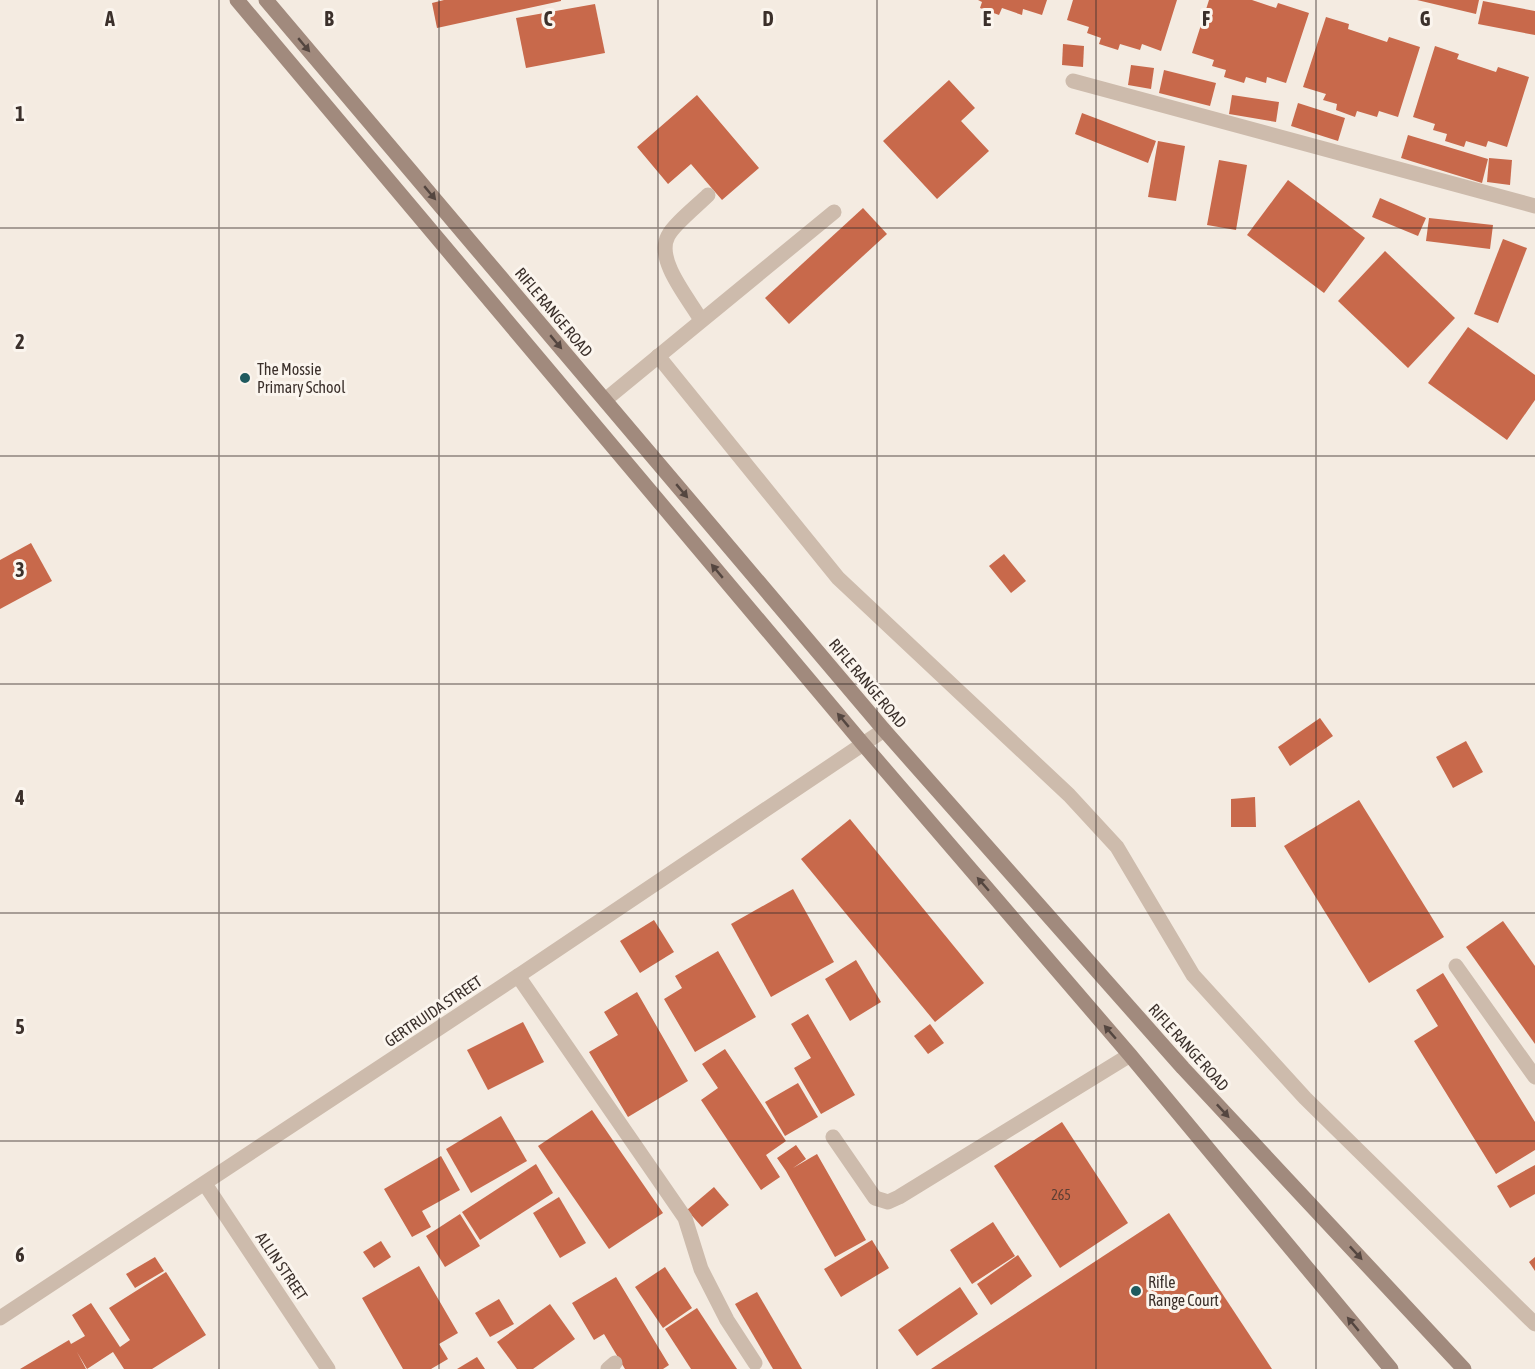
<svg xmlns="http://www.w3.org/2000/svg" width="1535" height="1369" font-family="'Asap Condensed',sans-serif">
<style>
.building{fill:#c8694b}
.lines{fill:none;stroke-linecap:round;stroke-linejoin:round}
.service{stroke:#cdbbac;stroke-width:15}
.minor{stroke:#cdbbac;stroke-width:15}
.secondary{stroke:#a18a7d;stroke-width:15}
.oneway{fill:#544640}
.grid{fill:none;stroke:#3b302b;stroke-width:1.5;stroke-opacity:0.55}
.poi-dot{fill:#1f5a5e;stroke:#fbf5ee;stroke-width:2}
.labels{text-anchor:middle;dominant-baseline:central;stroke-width:6;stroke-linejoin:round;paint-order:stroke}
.number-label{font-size:14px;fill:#5e3e33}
.street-label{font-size:16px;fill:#3b302b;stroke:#fbf5ee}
.poi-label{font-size:16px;fill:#3b302b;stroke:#fbf5ee;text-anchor:start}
.grid-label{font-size:20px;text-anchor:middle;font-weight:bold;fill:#3b302b;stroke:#fbf5ee;stroke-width:6;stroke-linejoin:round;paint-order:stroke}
</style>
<rect width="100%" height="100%" fill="#f4ebe1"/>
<g class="building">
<polygon points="444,0 561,0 561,1 437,28 432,3"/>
<polygon points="978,0 1047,0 1042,15 1023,9 1022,15 1002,8 999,15 980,8 982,2"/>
<polygon points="1073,0 1177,0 1161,51 1142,44 1140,50 1120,44 1118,50 1099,44 1101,38 1087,33 1089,27 1067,20"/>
<polygon points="1209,0 1252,0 1276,8 1278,3 1309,13 1286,83 1267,77 1266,83 1246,77 1244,83 1224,77 1226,70 1212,66 1214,60 1192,53"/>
<polygon points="1417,0 1479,0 1476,14"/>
<polygon points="1483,1 1535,11 1535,35 1478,24"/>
<polygon points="595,4 605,53 526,68 516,18"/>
<polygon points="1326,17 1349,24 1348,29 1387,42 1389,37 1420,47 1398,117 1379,111 1377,117 1357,111 1355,117 1336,110 1337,104 1323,100 1326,94 1303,87"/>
<polygon points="1063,44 1084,46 1083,67 1062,65"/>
<polygon points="1435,46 1459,54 1457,59 1496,72 1498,67 1529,77 1507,147 1488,141 1486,147 1466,141 1464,147 1445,141 1447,134 1433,130 1435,124 1413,117"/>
<polygon points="1131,65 1154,68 1151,89 1128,85"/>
<polygon points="1164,70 1216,83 1210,106 1159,93"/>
<polygon points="949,80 975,108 961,121 989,151 937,199 883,141"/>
<polygon points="697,95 759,168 722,200 691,164 668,184 637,147"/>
<polygon points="1232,95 1279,102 1276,122 1229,114"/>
<polygon points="1298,103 1345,118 1338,141 1291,126"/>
<polygon points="1082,113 1156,141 1148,163 1075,134"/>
<polygon points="1408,135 1488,159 1482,183 1401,158"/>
<polygon points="1158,141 1185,146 1176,201 1148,197"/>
<polygon points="1489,158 1512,160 1510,185 1487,182"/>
<polygon points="1219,160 1247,165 1236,230 1207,225"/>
<polygon points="1288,180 1365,238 1324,293 1247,235"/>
<polygon points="1380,198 1426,218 1418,236 1372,217"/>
<polygon points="863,208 887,234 789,324 765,298"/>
<polygon points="1429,218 1493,225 1490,249 1426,241"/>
<polygon points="1503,239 1527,248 1498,323 1474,314"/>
<polygon points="1385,251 1455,318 1408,368 1338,301"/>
<polygon points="1468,327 1535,375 1535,400 1507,440 1428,383"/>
<polygon points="31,543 52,581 0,609 0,560"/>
<polygon points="1004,554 1026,581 1011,593 989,566"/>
<polygon points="1320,718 1333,736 1290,766 1278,747"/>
<polygon points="1466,741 1483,772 1453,788 1436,757"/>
<polygon points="1255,797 1256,827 1231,827 1231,799"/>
<polygon points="1359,800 1444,937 1369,983 1284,846"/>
<polygon points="850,819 984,983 935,1022 801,859"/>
<polygon points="793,889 834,962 771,997 731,924"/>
<polygon points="654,920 674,952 640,973 620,941"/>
<polygon points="1503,921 1535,966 1535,1044 1466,947"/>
<polygon points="718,951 756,1017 695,1052 664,999 682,988 675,976"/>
<polygon points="856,960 881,1002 850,1021 825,979"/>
<polygon points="1443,973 1535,1122 1535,1150 1496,1174 1414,1041 1438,1026 1416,990"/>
<polygon points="637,992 688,1081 628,1117 589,1052 618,1035 604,1012"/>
<polygon points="808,1014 855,1095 821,1114 794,1068 811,1058 791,1024"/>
<polygon points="523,1022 544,1062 488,1090 467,1050"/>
<polygon points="930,1024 944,1043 928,1054 914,1036"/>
<polygon points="725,1049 786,1141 766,1155 780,1177 761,1190 701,1100 718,1088 702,1064"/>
<polygon points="798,1083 818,1117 785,1136 765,1102"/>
<polygon points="592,1110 663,1213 609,1249 538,1146"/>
<polygon points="501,1116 527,1161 471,1193 446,1149"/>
<polygon points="1062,1122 1128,1223 1060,1268 994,1166"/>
<polygon points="796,1145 806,1159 793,1168 817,1154 866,1240 835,1257 786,1171 777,1158"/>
<polygon points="441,1156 460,1190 422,1211 431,1227 412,1237 384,1189"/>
<polygon points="536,1164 553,1193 480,1240 462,1212"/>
<polygon points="1535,1165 1535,1194 1510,1208 1497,1186"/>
<polygon points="714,1187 729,1205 702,1227 687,1210"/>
<polygon points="559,1197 586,1243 560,1258 533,1213"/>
<polygon points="1169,1213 1272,1369 931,1369"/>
<polygon points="460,1214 480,1246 445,1267 426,1236"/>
<polygon points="993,1222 1015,1256 972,1284 950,1250"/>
<polygon points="872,1240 889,1268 841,1297 824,1269"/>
<polygon points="381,1241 391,1257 374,1268 363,1252"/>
<polygon points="1018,1255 1032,1276 991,1305 977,1284"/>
<polygon points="155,1257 164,1271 135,1288 126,1274"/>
<polygon points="1535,1257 1535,1271 1529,1262"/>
<polygon points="419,1266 458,1333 439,1344 448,1359 431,1369 403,1369 362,1298"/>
<polygon points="665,1267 692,1308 663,1328 635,1287"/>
<polygon points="166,1272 206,1335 152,1369 124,1369 113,1352 87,1369 77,1352 86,1369 20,1369 69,1340 71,1344 85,1336 72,1315 91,1303 120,1347 130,1340 109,1308"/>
<polygon points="616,1277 669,1365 663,1369 625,1369 604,1334 594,1340 572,1303"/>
<polygon points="960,1287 978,1314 917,1356 898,1330"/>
<polygon points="757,1292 802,1369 773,1369 735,1304"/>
<polygon points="499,1299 514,1324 490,1337 475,1313"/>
<polygon points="550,1304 575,1339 533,1369 517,1369 497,1342"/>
<polygon points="697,1308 737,1369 691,1369 665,1329"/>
<polygon points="477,1357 485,1369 457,1369"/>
</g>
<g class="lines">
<g class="service">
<path d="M701 320C689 299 655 260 668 236 673 225 698 205 708 195"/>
<polyline points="658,356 838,578 1069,795 1117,847 1193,975 1305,1098 1535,1324"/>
<polyline points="605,400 834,212"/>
<polyline points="1456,966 1535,1077"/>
<polyline points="518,976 685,1218 701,1269 727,1320 755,1363"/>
<polyline points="833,1137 875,1198 888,1202 899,1197 1130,1055"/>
<polyline points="608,1369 615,1363"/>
</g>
<g class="minor">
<polyline points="1073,81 1535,206"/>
<polyline points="205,1184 328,1369"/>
<polyline points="0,1318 518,976 884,730"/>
</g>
<g class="secondary">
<polyline points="237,0 863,744 1130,1055 1391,1369"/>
<polyline points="266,0 884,730 1183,1068 1464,1369"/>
</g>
</g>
<defs><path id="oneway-solid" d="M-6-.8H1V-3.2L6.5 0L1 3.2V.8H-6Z" transform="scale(1.5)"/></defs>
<g class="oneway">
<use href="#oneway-solid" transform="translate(304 45) rotate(50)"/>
<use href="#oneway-solid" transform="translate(430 193) rotate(50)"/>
<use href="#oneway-solid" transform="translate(556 342) rotate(50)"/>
<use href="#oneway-solid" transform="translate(682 491) rotate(50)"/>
<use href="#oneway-solid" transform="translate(717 571) rotate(-130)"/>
<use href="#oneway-solid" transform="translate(843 720) rotate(-130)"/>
<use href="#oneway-solid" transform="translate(983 884) rotate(-131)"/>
<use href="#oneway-solid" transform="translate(1110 1032) rotate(-131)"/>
<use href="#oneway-solid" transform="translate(1223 1111) rotate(47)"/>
<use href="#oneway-solid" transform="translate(1356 1253) rotate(47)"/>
<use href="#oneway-solid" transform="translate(1353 1324) rotate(-130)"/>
</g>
<path class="grid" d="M219 0V1369M439 0V1369M658 0V1369M877 0V1369M1096 0V1369M1316 0V1369M0 228H1535M0 456H1535M0 684H1535M0 913H1535M0 1141H1535"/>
<g class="poi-dot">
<circle cx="245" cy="378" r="6"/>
<circle cx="1136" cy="1291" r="6"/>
</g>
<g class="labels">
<g class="number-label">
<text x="1061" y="1195">265</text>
</g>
<g class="street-label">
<text transform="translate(554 312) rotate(50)">RIFLE RANGE ROAD</text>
<text transform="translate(868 683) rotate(50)">RIFLE RANGE ROAD</text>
<text transform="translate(433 1011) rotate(-34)">GERTRUIDA STREET</text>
<text transform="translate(1189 1047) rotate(48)">RIFLE RANGE ROAD</text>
<text transform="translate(282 1266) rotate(56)">ALLIN STREET</text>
</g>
<g class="poi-label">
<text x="257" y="369">The Mossie<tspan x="257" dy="18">Primary School</tspan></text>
<text x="1148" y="1282">Rifle<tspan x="1148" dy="18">Range Court</tspan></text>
</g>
</g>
<g class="grid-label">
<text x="110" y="26">A</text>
<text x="329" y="26">B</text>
<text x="548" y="26">C</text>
<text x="768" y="26">D</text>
<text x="987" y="26">E</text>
<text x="1206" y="26">F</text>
<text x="1425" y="26">G</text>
<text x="20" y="121">1</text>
<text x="20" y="349">2</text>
<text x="20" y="577">3</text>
<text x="20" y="805">4</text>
<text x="20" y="1034">5</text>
<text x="20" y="1262">6</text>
</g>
</svg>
